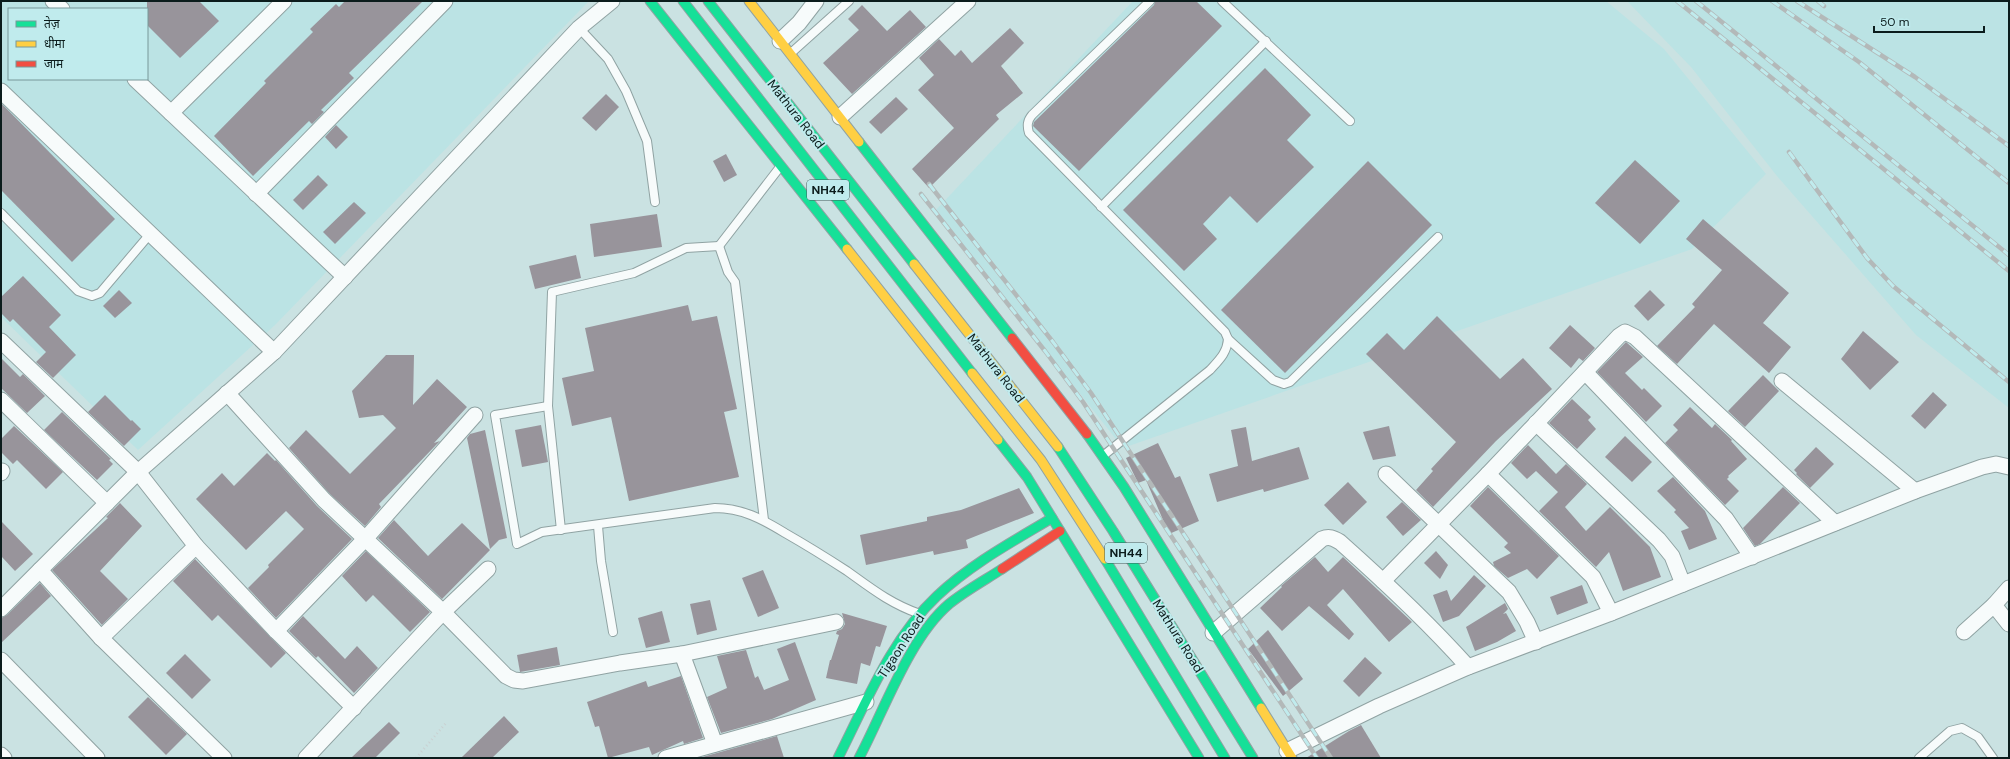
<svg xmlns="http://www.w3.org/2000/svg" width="2010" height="759" font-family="'DM Sans','Noto Sans Devanagari',sans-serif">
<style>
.built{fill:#bbe3e4;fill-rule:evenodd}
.building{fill:#98949b}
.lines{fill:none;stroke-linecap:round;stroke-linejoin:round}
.lane-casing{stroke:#90a3a3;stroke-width:10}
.street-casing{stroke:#90a3a3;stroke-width:17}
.fast-casing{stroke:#90a3a3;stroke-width:11}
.slow-casing{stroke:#90a3a3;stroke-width:11}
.jam-casing{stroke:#90a3a3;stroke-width:11}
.path{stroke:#c9d0d1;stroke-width:2.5;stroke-dasharray:1 3;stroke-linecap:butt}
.lane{stroke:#f7fbfb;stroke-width:8}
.street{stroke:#f7fbfb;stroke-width:15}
.fast{stroke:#16e098;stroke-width:9}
.slow{stroke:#ffcf43;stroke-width:9}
.jam{stroke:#f24e42;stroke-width:9}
.rail-casing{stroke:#b3b9b9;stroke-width:4.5}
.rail{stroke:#c0ebed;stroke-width:3;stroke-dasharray:9;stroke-linecap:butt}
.labels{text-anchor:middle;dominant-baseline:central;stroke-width:4;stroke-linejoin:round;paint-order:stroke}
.shield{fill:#c0ebed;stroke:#415a5b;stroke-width:1}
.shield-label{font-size:12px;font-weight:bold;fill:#0b1c1c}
.street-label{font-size:13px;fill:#0b1c1c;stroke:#c0ebed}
</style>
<rect width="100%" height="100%" fill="#cae2e2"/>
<g class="built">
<path d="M1 1H589L275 325 138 450 1 317ZM9 9H147V79H9Z"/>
<polygon points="1133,1 1606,1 1664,49 1766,174 1692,249 1123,448 935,211"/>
<polygon points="1627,1 2009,1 2009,408 1916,335 1777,176 1691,67"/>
</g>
<g class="building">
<polygon points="147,1 199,1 219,21 180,58 147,25"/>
<polygon points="345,1 423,1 349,73 354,78 321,110 324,112 312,124 309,121 253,176 214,136 266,83 264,81 313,32 310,29 336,4 339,7"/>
<polygon points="1155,1 1196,1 1222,26 1079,171 1033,126 1034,122 1154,5"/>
<polygon points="862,5 887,31 910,10 926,27 852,94 823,63 859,30 848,19"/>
<polygon points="1010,28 1024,43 1001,66 1023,93 996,115 999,119 929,188 912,169 954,128 918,90 934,75 919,58 939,39 955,56 961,50 972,63"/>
<polygon points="1265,68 1311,115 1287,140 1314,167 1257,223 1230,196 1203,224 1217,239 1184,271 1123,210"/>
<polygon points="606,94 619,107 596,131 582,118"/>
<polygon points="896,97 908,109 881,134 869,122"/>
<polygon points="1,103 115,219 72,262 1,190"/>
<polygon points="336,125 348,137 336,149 325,137"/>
<polygon points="726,154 737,175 724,182 713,161"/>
<polygon points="1635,160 1680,201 1640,244 1595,203"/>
<polygon points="1368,161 1432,225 1285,373 1221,310"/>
<polygon points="318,175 328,185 303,210 293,200"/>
<polygon points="354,202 366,213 335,244 323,232"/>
<polygon points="657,214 662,247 594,257 590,224"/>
<polygon points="1703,219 1789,293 1763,323 1791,347 1769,373 1714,324 1677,364 1657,346 1695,307 1692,304 1722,270 1686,239"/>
<polygon points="576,255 581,278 535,289 529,266"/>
<polygon points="23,276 61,315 49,327 76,355 53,378 36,362 46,352 13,319 10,322 1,313 1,297"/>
<polygon points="119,290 132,303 115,318 103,306"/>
<polygon points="1650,290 1665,305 1648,321 1634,306"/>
<polygon points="688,305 692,321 717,316 737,409 724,412 739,477 629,501 611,417 572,426 562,378 594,371 585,328"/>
<polygon points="1437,316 1500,379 1523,358 1552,389 1496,441 1433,507 1416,490 1433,471 1431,469 1456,442 1366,354 1387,333 1404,350"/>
<polygon points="1570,325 1595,348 1583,361 1579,358 1571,368 1549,348"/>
<polygon points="1863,331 1899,362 1870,390 1841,359"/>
<polygon points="1626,342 1643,357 1625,373 1642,390 1644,388 1662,406 1646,422 1597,372"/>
<polygon points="386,355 414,355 413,405 437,379 467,407 434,443 440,441 436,445 379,504 381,507 365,526 330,494 289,448 306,430 350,474 396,428 383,415 359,418 352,391"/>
<polygon points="1,358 20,377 23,374 45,396 27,413 1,388"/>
<polygon points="1763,375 1779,391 1745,427 1728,411"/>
<polygon points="1933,392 1947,405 1925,429 1911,416"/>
<polygon points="105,395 131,421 132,420 141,429 124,446 88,412"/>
<polygon points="1572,399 1591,417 1588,420 1596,429 1577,449 1549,423"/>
<polygon points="1690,407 1712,428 1715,424 1732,440 1731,441 1747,459 1728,476 1729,477 1727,479 1739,491 1725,505 1665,443 1678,430 1673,425"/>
<polygon points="62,412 111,459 109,460 113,464 97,480 44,430"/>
<polygon points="541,425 548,462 522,467 515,430"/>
<polygon points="14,426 63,472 46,489 17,460 13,464 1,452 1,439"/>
<polygon points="1389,426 1396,456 1373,460 1363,432"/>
<polygon points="1246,427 1252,461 1299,447 1309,479 1264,492 1263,489 1217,502 1209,474 1238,466 1231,430"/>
<polygon points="485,430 507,538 499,540 490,549 467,438 470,434"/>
<polygon points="1625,436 1652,462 1632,482 1605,457"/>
<polygon points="1158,443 1175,478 1180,476 1199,521 1169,534 1146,480 1138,483 1126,458"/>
<polygon points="1528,445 1556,474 1566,464 1587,484 1565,507 1586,531 1610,507 1650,547 1661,577 1623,591 1609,552 1596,567 1539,511 1558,492 1536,471 1527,479 1511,463"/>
<polygon points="1816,447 1834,464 1810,488 1796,474 1797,473 1794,470"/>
<polygon points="267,453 275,461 276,460 317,506 352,539 276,618 248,588 269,567 268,565 304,529 286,511 246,550 196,499 222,473 234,486"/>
<polygon points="1673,477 1705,511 1717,539 1689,550 1681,531 1689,528 1674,512 1676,510 1657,491"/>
<polygon points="1348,482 1367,502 1343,525 1324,505"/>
<polygon points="1488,487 1559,556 1537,579 1527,569 1508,578 1494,566 1493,562 1511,553 1504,547 1508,543 1470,506"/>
<polygon points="1783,487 1800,503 1760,544 1755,546 1743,528"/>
<polygon points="1019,488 1034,513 966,540 968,548 934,555 933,551 866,565 860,535 927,521 927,517 961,510"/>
<polygon points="1402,502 1421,520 1403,536 1386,517"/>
<polygon points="120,503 142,526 100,571 128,599 102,625 52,570 108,518 106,517"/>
<polygon points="394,520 428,556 462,523 490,550 442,599 378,538"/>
<polygon points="1,521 33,554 15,571 1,556"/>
<polygon points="366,551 430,612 410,632 373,595 366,602 342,576"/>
<polygon points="1436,551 1448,565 1440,579 1424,563"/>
<polygon points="1315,557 1328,572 1343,557 1412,622 1389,642 1343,589 1327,605 1354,634 1349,640 1309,606 1282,631 1260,608 1282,587 1281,586"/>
<polygon points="195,559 286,653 271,668 218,615 212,621 173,581"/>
<polygon points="763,570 779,608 758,617 742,578"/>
<polygon points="1474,575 1486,586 1459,616 1443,622 1433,595 1447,590 1451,601"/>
<polygon points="40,583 51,596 1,643 1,618 7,615"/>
<polygon points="1582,585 1588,603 1557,615 1550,597"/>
<polygon points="710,600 717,630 697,635 690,604"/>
<polygon points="1505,603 1508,609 1503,614 1506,613 1516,631 1497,642 1475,651 1466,627"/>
<polygon points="662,611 670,642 646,648 638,618"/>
<polygon points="842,613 887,626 880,647 876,646 870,666 861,663 857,684 826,678 830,660 831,660 839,635 836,634 837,631 842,629 845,624"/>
<polygon points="303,616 345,659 357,646 378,668 354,693 318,656 316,658 289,631"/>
<polygon points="1268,630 1303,679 1283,696 1248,649"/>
<polygon points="795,642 816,700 772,719 721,733 707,697 727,688 717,656 746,650 755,678 758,676 764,690 789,680 777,649"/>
<polygon points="557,647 560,665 520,672 517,655"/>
<polygon points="185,654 211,680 192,699 166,673"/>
<polygon points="1365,657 1382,673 1359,697 1343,681"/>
<polygon points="681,676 703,738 684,744 683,741 652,755 649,747 608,758 599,726 595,727 587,702 646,681 648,687"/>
<polygon points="148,697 187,734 166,755 128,717"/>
<polygon points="504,716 519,732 492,758 461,758"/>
<polygon points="389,722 400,733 375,758 351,758"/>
<polygon points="1361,725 1381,758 1306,758 1349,731"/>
<polygon points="777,736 784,758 699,758"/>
</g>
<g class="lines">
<defs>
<g id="lane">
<path d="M1150 1 1032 115C1027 121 1027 126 1029 133L1225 332 1228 339 1273 380 1284 384 1290 382 1438 237"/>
<polyline points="1222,1 1350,121"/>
<polyline points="579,28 608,59 626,91 647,141 655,202"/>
<polyline points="791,53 849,1"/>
<polyline points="1101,207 1266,41"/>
<polyline points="1,213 78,291 92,296 100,293 150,234"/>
<polyline points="719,246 780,167"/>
<path d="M548 406 495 415 517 544 542 532 715 508C742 508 762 519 785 533 806 545 827 558 847 571 872 589 891 604 920 614"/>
<path d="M1104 455 1210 370C1219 360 1227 353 1228 339"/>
<polyline points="598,526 601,561 613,632"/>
<polyline points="561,530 548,406 552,292 634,273 686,248 719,246 728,272 735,282 764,520"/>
<polyline points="1919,758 1950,731 1962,728 1978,737 1993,758"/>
</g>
<g id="street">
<polyline points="53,1 62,9"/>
<polyline points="780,41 799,23 816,1"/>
<polyline points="135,79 345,277"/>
<polyline points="1,91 274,352"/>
<polyline points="171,113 284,1"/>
<polyline points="840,117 968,1"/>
<polyline points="256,194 445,1"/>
<polyline points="1,341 138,472 196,546"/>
<polyline points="1585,372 1726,519 1752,557"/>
<polyline points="1782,381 1915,491"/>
<polyline points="227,393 324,500 443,612 506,676 514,680 523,681 620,663 682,654 836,622"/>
<polyline points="1,400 107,503"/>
<polyline points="1536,423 1659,540 1672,556 1683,584"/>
<polyline points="1,473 2,471"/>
<polyline points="1386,474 1509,592 1527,622 1536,642"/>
<polyline points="1488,474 1593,577 1611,613"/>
<polyline points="40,570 101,638 224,758"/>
<polyline points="1383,581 1488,474 1619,336 1625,332 1635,337 1835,523"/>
<polyline points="1994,605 2009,624"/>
<polyline points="1,609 138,472 274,352 579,28 612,1"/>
<polyline points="276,631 366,538 475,415"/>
<polyline points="1964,632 1994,605 2009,588"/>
<path d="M1213 633 1322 539C1329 536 1333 538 1340 542 1385 582 1428 622 1468 667"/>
<polyline points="101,638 196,546 276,631 354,708"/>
<polyline points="682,654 715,744"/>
<polyline points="1,660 97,758"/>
<polyline points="1287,751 1379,706 1468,667 1611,613 1915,491 1982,467 1996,464 2009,467"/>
<polyline points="1,755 4,758"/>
<polyline points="306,758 443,612 488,569"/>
<polyline points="666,758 866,702"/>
</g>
<g id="fast">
<polyline points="650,1 847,249"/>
<polyline points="683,1 972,373"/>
<polyline points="708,1 914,264"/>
<polyline points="859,142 1012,338"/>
<polyline points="1087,434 1124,487 1261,708"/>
<polyline points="998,440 1027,477 1199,758"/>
<polyline points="1058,447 1113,531 1253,758"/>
<polyline points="1105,559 1225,758"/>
<path d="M838 758C866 703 891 639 937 596 971 564 1012 542 1052 518"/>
<path d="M859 758C884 711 909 638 949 604 965 591 985 580 1002 569"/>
</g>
<g id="slow">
<polyline points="749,1 859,142"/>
<polyline points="847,249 998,440"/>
<polyline points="914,264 1058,447"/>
<polyline points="972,373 1041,460 1105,559"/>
<polyline points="1261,708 1292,758"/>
</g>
<g id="jam">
<polyline points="1012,338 1087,434"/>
<polyline points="1002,569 1060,531"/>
</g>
</defs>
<use href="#lane" class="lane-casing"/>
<use href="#street" class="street-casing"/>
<use href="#fast" class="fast-casing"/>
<use href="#slow" class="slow-casing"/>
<use href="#jam" class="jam-casing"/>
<polyline class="path" points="416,758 446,723"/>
<use href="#lane" class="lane"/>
<use href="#street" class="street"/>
<use href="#fast" class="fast"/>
<use href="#slow" class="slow"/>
<use href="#jam" class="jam"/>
<defs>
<g id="rail">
<polyline points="1677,1 2009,271"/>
<polyline points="1696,1 2009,255"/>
<polyline points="1772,1 1859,62 2009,183"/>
<polyline points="1797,1 1915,77 2009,146"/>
<polyline points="1818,1 1824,6"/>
<polyline points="1789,152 1867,258 1893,286 2009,382"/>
<polyline points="929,184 1053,342 1091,393 1331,758"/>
<polyline points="921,194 1045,351 1083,402 1317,758"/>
</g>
</defs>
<use href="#rail" class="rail-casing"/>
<use href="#rail" class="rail"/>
</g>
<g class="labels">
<g class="shield">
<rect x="807" y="180" width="42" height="20" rx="3"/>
<rect x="1105" y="543" width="42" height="20" rx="3"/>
</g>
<g class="shield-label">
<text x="828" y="190">NH44</text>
<text x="1126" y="553">NH44</text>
</g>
<g class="street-label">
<text transform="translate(796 114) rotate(52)">Mathura Road</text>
<text transform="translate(996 368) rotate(52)">Mathura Road</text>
<text transform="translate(1178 636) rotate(58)">Mathura Road</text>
<text transform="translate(901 646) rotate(-57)">Tigaon Road</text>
</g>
</g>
<rect width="2010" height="759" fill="none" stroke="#0b1c1c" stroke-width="4"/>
<rect x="8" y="8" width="140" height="72" fill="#c0ebed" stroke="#789899"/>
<rect x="16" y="21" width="20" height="6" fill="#16e098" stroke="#789899"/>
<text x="44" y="28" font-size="12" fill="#0b1c1c">तेज़</text>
<rect x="16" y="41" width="20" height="6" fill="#ffcf43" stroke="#789899"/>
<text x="44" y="48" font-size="12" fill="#0b1c1c">धीमा</text>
<rect x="16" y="61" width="20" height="6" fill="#f24e42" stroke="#789899"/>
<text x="44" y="68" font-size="12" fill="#0b1c1c">जाम</text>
<path d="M1874 26v6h110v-6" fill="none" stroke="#0b1c1c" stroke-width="2"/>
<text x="1880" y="26" font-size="12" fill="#0b1c1c" stroke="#c0ebed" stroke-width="3" paint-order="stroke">50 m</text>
</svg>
